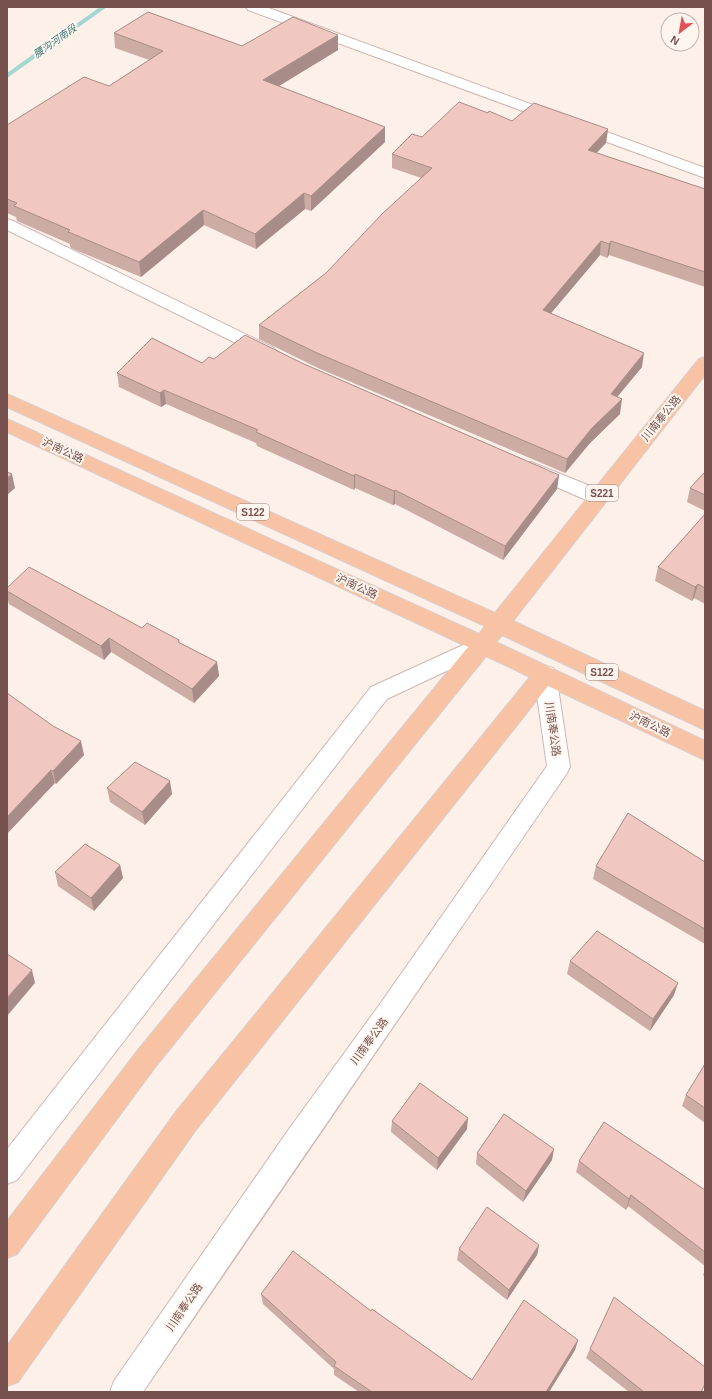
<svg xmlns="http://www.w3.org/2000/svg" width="712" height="1399" font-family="Arial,'Noto Sans SC',sans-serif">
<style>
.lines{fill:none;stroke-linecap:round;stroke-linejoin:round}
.stream{fill:#a4d7d2;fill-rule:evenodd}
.minor-casing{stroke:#d0b7b1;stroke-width:2}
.major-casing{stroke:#d9cecd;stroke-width:2}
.minor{fill:#fff;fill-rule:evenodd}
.major{fill:#f8c3a4;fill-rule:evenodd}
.wall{fill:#ceaca6}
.shaded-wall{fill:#a88c87}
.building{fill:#f0c8c1;stroke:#a88c87}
.labels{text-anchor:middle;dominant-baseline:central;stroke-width:4;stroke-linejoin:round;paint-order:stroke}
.far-water-label{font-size:10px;font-style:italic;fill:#407a75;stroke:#fef5ef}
.shield{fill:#fef5ef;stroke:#9f827e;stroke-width:1}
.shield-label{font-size:10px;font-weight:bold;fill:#76514d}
.street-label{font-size:11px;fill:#76514d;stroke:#fef5ef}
</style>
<rect width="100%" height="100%" fill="#fcf0e9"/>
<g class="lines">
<polygon class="stream" points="100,7 107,7 7,78 7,73"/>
<defs>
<g id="minor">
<polygon points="246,7 266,7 705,168 705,178 248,10"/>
<polygon points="7,219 13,221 274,348 277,352 274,356 268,358 262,356 7,230"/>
<polygon points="531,462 605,492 608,497 605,502 598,504 591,502 524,473 521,468 524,463"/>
<polygon points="483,636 491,638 494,644 491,650 387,699 17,1180 7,1184 7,1149 371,687"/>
<path d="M545 666 553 668 556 674 570 767 567 773C426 980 283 1185 143 1392H110L114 1381 289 1129 380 1004 547 766 534 674 537 668Z"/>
</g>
<polygon id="major" points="705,357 705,375 513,621 705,711 705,730 502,635 496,642 705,741 705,760 548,686 195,1131 18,1382 7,1386 7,1346 175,1113 530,677 486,656 156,1066 17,1254 7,1258 7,1221 138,1050 468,647 7,432 7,419 479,634 485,626 7,407 7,394 495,613 699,359"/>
</defs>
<use href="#minor" class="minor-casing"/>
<use href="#major" class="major-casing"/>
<use href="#minor" class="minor"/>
<use href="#major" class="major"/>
</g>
<g class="wall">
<polygon points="114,33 242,46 338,35 338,50 279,86 385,142 311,211 305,209 256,249 204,225 141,277 73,249 70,247 70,244 17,221 16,217 7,213 7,125 109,86 149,60 115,48"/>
<polygon points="488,113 512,121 608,129 606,143 596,153 705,189 705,287 609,255 607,258 600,255 551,313 642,367 617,397 620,414 590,443 565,473 318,368 259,339 259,325 326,273 421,178 392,168 392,154 422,137"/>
<polygon points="214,359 304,364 559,475 557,489 503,560 395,504 393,505 355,488 354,490 257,446 256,443 166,404 161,407 119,387 117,373 202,363"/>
<polygon points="705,472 705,511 687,502 690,488"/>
<polygon points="705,514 705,604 694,598 692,601 655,581 658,567"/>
<polygon points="7,588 179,640 180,643 217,662 219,676 194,703 111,652 104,660 9,604 7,596"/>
<polygon points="7,693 84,755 56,784 55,783"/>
<polygon points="107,788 172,794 145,825 110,802"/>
<polygon points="705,862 705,944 593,879 596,866"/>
<polygon points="120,865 123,878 94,911 58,886 55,872"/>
<polygon points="570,961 674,995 650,1031 567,974"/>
<polygon points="705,1064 705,1123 682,1106 686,1095"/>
<polygon points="392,1121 467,1129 437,1170 391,1132"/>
<polygon points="477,1153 552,1160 523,1202 476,1164"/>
<polygon points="579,1161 705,1190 705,1266 628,1206 626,1210 576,1172"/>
<polygon points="539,1245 537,1255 507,1300 457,1260 459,1249"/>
<polygon points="705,1270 705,1277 703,1275"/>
<polygon points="261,1294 371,1311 472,1380 578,1340 575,1350 549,1392 359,1392 334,1375 334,1369 263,1304"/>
<polygon points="590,1349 701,1392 629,1392 586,1358"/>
</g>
<g class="shaded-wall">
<polygon points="338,35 338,50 264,95 263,80"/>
<polygon points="385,127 385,142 311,211 311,196"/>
<polygon points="608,129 606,143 586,164 588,150"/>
<polygon points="304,193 305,209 256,249 255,234"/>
<polygon points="203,210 204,225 141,277 139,262"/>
<polygon points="601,241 600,255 542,324 543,310"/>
<polygon points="611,241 609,255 607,258 609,244"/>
<polygon points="644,353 642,367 608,408 611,394"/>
<polygon points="164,390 166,404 161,407 160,393"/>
<polygon points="622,399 620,414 590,443 565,473 567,459 592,428"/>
<polygon points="12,474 15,488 7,495 7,478"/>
<polygon points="355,474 355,488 354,490 354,476"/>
<polygon points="559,475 557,489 503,560 505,546"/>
<polygon points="395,490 395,504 393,505 394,491"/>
<polygon points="698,584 694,598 692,601 695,587"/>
<polygon points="109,638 111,652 104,660 101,646"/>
<polygon points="217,662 219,676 194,703 192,689"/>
<polygon points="81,741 84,755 56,784 53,771"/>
<polygon points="51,770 55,783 7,834 7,817"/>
<polygon points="170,781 172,794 145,825 142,812"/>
<polygon points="120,865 123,878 94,911 91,898"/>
<polygon points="32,970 35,983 7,1016 7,998"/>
<polygon points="678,983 674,995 650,1031 653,1019"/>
<polygon points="468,1118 467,1129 437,1170 438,1158"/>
<polygon points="554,1149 552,1160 523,1202 526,1191"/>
<polygon points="631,1195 628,1206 626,1210 629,1199"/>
<polygon points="539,1245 537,1255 507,1300 509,1290"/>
<polygon points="578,1340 575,1350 549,1392 546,1392"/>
</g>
<g class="building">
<polygon points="148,12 242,46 293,17 338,35 263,80 385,127 311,196 304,193 255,234 203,210 139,262 71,233 68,232 70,230 14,206 17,203 7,199 7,125 84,77 109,86 163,51 114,33"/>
<polygon points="459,102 488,113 489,111 512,121 534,103 608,129 588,150 705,189 705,272 611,241 609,244 601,241 543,310 644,353 611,394 622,399 592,428 567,459 317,353 259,325 326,273 383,213 432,168 392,154 412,134 422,137"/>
<polygon points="245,335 304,364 559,475 505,546 395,490 394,491 355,474 354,476 256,432 258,430 164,390 160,393 117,373 152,338 202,363 209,357 214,359"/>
<polygon points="7,472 12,474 7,478"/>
<polygon points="705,472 705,495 690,488"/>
<polygon points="705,514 705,588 698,584 695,587 658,567"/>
<polygon points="29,567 142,628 147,623 179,640 178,642 217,662 192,689 109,638 101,646 7,591 7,588"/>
<polygon points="7,693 53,726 81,741 53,771 51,770 7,817"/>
<polygon points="135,762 170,781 142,812 107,788"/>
<polygon points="628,813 705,862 705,929 596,866"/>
<polygon points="85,844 120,865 91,898 55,872"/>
<polygon points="597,931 678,983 653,1019 570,961"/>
<polygon points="7,954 32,970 7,998"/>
<polygon points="705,1064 705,1108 686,1095"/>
<polygon points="420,1083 468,1118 438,1158 392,1121"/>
<polygon points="504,1114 554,1149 526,1191 477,1153"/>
<polygon points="604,1122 705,1190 705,1252 631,1195 629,1199 579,1161"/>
<polygon points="487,1207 539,1245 509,1290 459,1249"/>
<polygon points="293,1251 371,1311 372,1309 472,1380 524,1300 578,1340 546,1392 372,1392 334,1366 336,1362 261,1294"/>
<polygon points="614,1297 705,1367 705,1384 701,1392 644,1392 590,1349"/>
</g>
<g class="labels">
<g class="far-water-label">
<text transform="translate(55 41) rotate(-35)">腰沟河南段</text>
</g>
<g class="shield">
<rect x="586" y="485" width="32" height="16" rx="3"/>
<rect x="237" y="504" width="32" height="16" rx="3"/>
<rect x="586" y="664" width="32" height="16" rx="3"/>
</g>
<g class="shield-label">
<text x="602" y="493">S221</text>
<text x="253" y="512">S122</text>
<text x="602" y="672">S122</text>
</g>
<g class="street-label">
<text transform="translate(661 418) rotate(-51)">川南奉公路</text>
<text transform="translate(63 450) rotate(25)">沪南公路</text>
<text transform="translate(357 586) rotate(25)">沪南公路</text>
<text transform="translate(650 724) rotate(26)">沪南公路</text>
<text transform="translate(553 729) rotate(82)">川南奉公路</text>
<text transform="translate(369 1041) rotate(-54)">川南奉公路</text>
<text transform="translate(184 1307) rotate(-56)">川南奉公路</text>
</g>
</g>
<rect width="712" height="1399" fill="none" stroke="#76514d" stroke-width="16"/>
<g transform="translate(680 32) rotate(211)"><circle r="19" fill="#fef5ef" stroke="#c8b3ae"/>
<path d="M0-3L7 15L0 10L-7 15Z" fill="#e15357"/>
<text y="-6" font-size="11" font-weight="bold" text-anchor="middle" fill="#76514d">N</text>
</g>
</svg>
